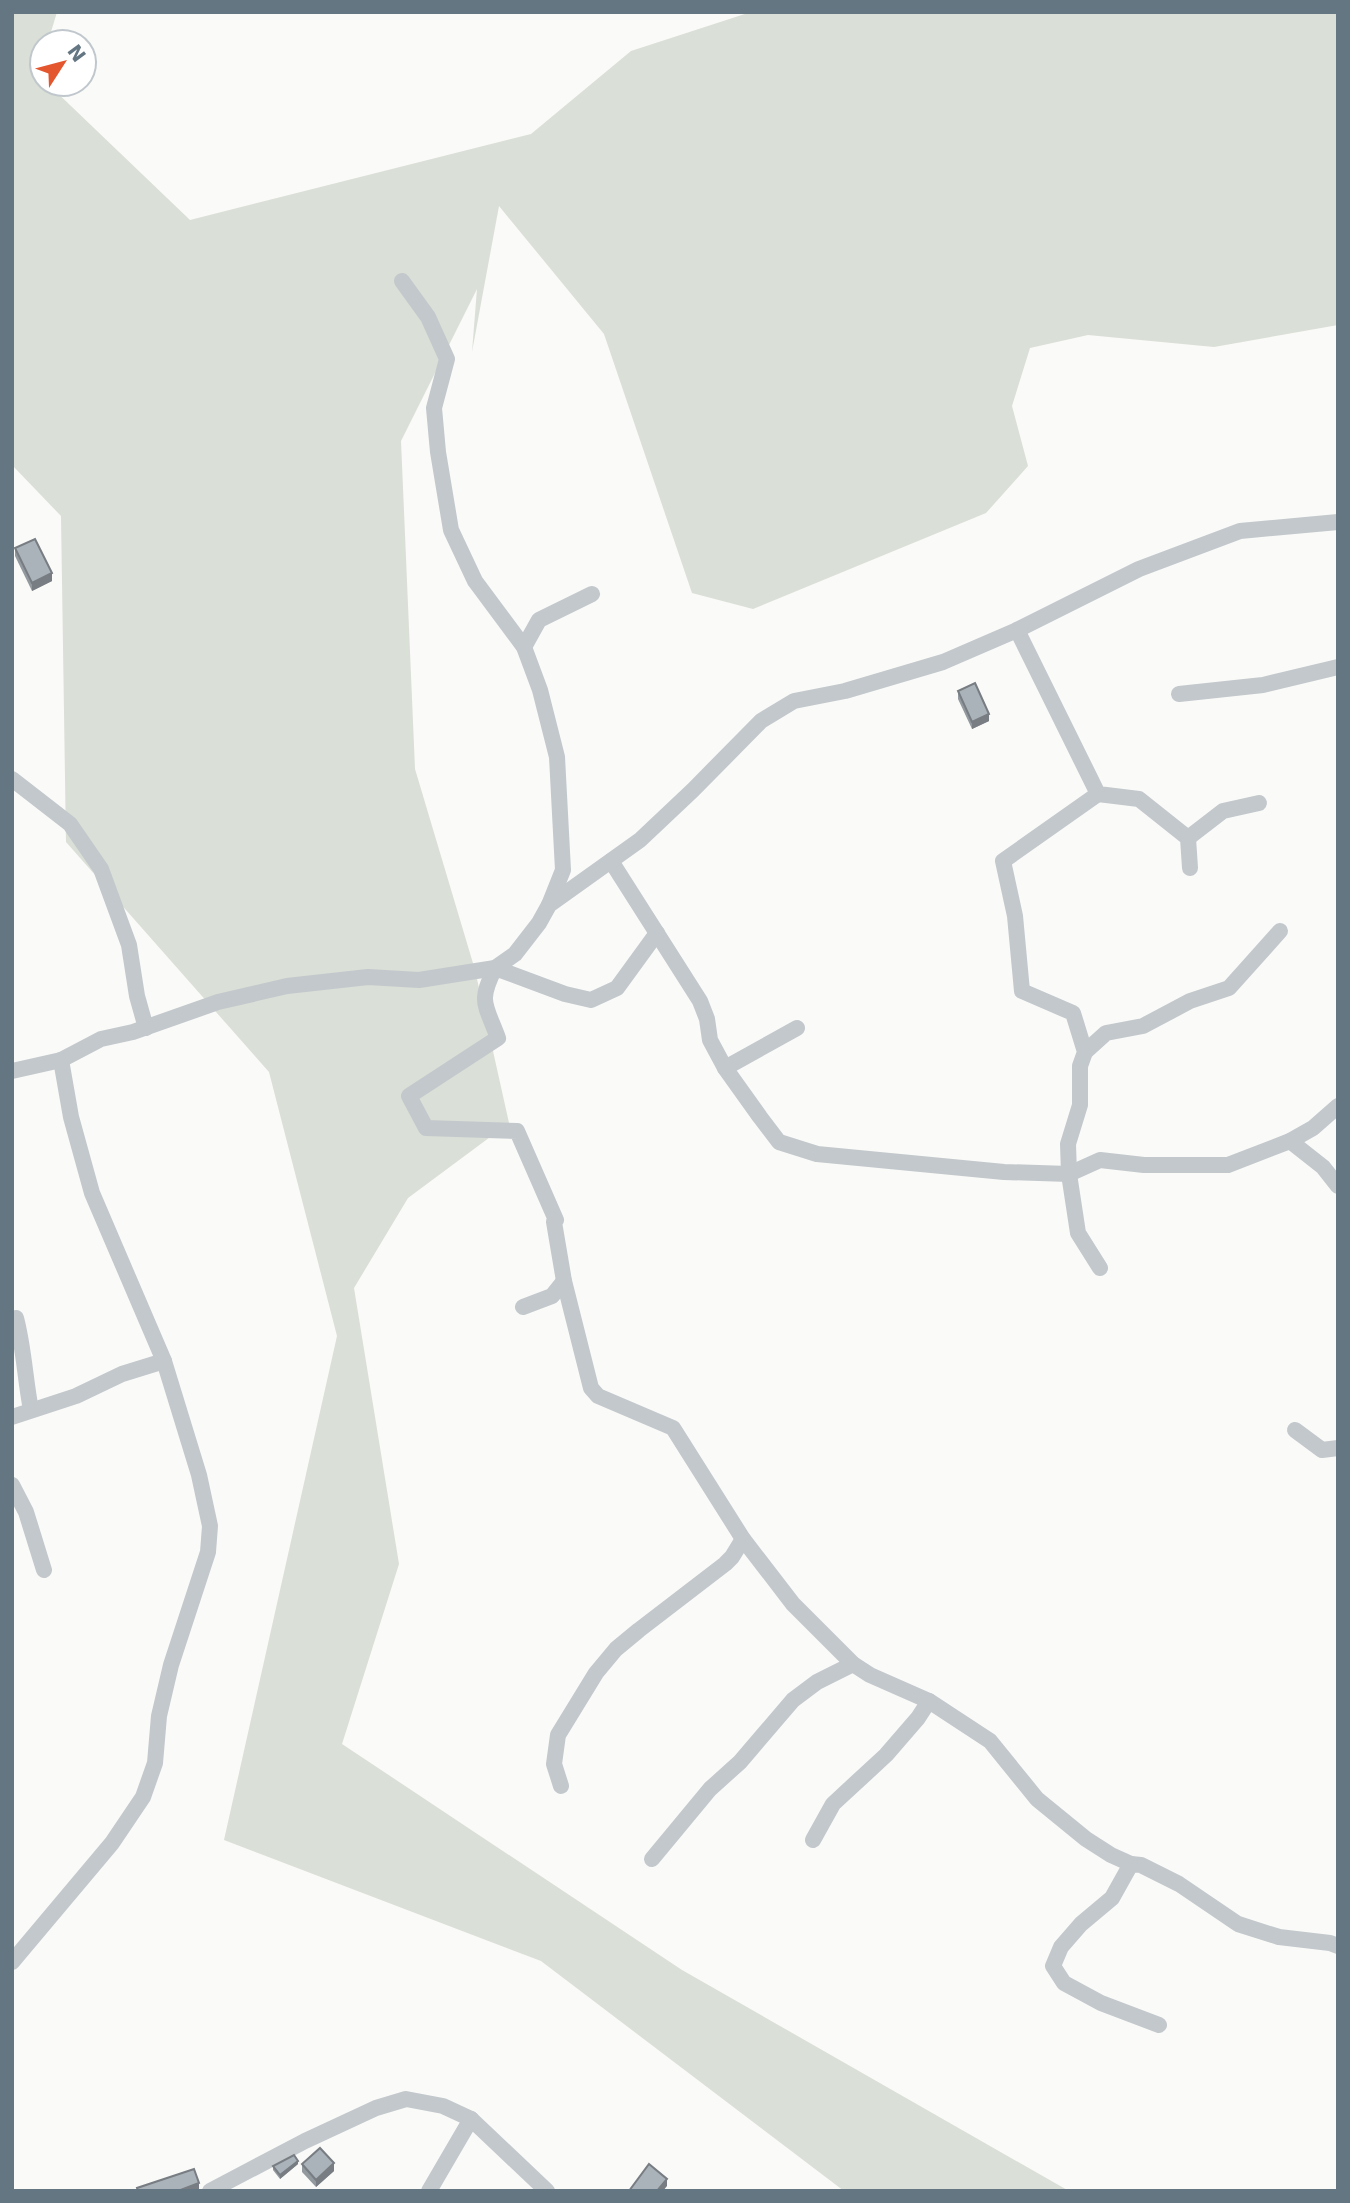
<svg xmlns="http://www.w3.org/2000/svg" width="1350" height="2203" font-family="'DejaVu Sans',sans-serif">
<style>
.green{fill:#dadfd7}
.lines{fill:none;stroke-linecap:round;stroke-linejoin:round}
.minor{stroke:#c3c8cc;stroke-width:16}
.wall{fill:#929a9f}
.shaded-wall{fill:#777d82}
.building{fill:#aab3b9;stroke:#777d82;stroke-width:2}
</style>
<rect width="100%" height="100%" fill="#fafaf8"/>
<polygon class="green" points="12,12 57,12 48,42 42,42 42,60 38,74 42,78 42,84 48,84 190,220 531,134 631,51 751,12 1338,12 1338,325 1214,347 1088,335 1030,348 1012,406 1028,466 986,513 753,609 692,593 604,334 499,206 472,352 477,289 401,441 415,769 475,970 509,1123 408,1198 354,1288 399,1564 342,1744 682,1970 1069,2191 844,2191 541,1961 224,1840 337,1336 269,1072 66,842 61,516 12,465"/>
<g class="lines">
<g class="minor">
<polyline points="402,281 428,317 447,359 434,408 438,452 451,530 475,581 524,647 540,690 557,757 563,870 549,905"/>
<polyline points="1017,630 1098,794 1139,799 1188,838 1190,868"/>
<polyline points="524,647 539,620 592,594"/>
<polyline points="1179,694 1263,685 1338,667"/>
<polyline points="12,779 70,824 101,869 129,945 137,996 146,1028"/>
<polyline points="1098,794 1003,861 1015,916 1022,991 1073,1013 1085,1052 1080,1066 1080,1105 1068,1144 1069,1174 1078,1233 1100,1268"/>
<polyline points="1188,838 1223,811 1259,803"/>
<polyline points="611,861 700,1001 707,1019 710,1040 725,1068 760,1117 779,1142 817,1154 1004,1172 1069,1174 1100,1160 1144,1165 1228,1165 1290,1141 1313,1128 1338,1106"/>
<path d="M657 933 617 988 591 1000 565 994 495 968C478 1002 485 1003 498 1038L409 1096 426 1128 517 1131 556 1220 554 1222 564 1281 591 1388 598 1396 673 1428 743 1539 793 1604 853 1664 870 1675 929 1701 990 1741 1037 1799 1086 1839 1111 1855 1131 1864"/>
<polyline points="1085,1052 1106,1033 1143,1026 1190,1001 1229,988 1280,931"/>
<polyline points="725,1068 797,1028"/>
<polyline points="12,1071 61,1060 101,1039 133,1032 218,1002 287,986 368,977 419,980 495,968 515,954 539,923 549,905 640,840 693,790 761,721 794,701 845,691 943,662 1017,630 1139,569 1240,531 1338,522"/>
<polyline points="1290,1141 1323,1167 1338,1186"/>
<polyline points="523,1307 552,1296 564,1281"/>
<path d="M16 1318C24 1348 25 1379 31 1410"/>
<polyline points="12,1417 76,1396 122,1374 164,1361"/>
<polyline points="1295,1430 1322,1450 1338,1448"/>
<polyline points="12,1485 26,1512 44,1570"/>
<polyline points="561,1786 554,1764 558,1735 596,1673 616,1649 639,1630 725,1564 732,1557 743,1539"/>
<polyline points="813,1840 833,1804 886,1755 918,1718 929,1701"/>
<polyline points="652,1859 710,1789 740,1762 793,1700 817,1682 853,1664"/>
<polyline points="12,1962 112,1843 143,1797 155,1763 159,1716 171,1665 208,1552 210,1526 199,1475 164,1361 92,1193 71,1117 61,1060"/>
<polyline points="1159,2025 1101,2003 1064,1983 1053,1966 1061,1947 1081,1924 1112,1898 1131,1864 1141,1865 1179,1884 1238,1924 1279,1937 1330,1943 1338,1946"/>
<polyline points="210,2191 305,2141 376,2108 406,2099 443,2106 471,2119 547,2191"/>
<polyline points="429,2191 471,2119"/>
</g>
</g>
<g class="wall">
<polygon points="15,548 52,581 32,591 15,556"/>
<polygon points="958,691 989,721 972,729 958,699"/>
<polygon points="298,2164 280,2179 273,2170 273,2166"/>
<polygon points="302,2164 334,2171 316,2187 302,2172"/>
</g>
<g class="shaded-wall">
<polygon points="52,573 52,581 32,591 32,583"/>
<polygon points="989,714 989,721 972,729 972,722"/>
<polygon points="298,2161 298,2164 280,2179 280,2175"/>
<polygon points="334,2163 334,2171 316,2187 316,2180"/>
<polygon points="667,2179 667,2186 663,2191 657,2191"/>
<polygon points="199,2183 199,2191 178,2191"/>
</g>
<g class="building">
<polygon points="35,539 52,573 32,583 15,548"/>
<polygon points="975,683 989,714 972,722 958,691"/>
<polygon points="320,2148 334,2163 316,2180 302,2164"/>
<polygon points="294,2155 298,2161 280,2175 273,2166"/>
<polygon points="649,2164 667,2179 657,2191 629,2191"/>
<polygon points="194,2169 199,2183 178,2191 138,2191 137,2188"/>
</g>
<rect width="1350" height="2203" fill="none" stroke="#657683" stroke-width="28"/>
<g transform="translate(63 63) rotate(54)"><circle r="33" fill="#ffffff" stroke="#c1c8cd" stroke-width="2"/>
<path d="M0-5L12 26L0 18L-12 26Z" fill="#e4572e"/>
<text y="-10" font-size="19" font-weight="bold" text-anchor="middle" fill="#657683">N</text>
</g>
</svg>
